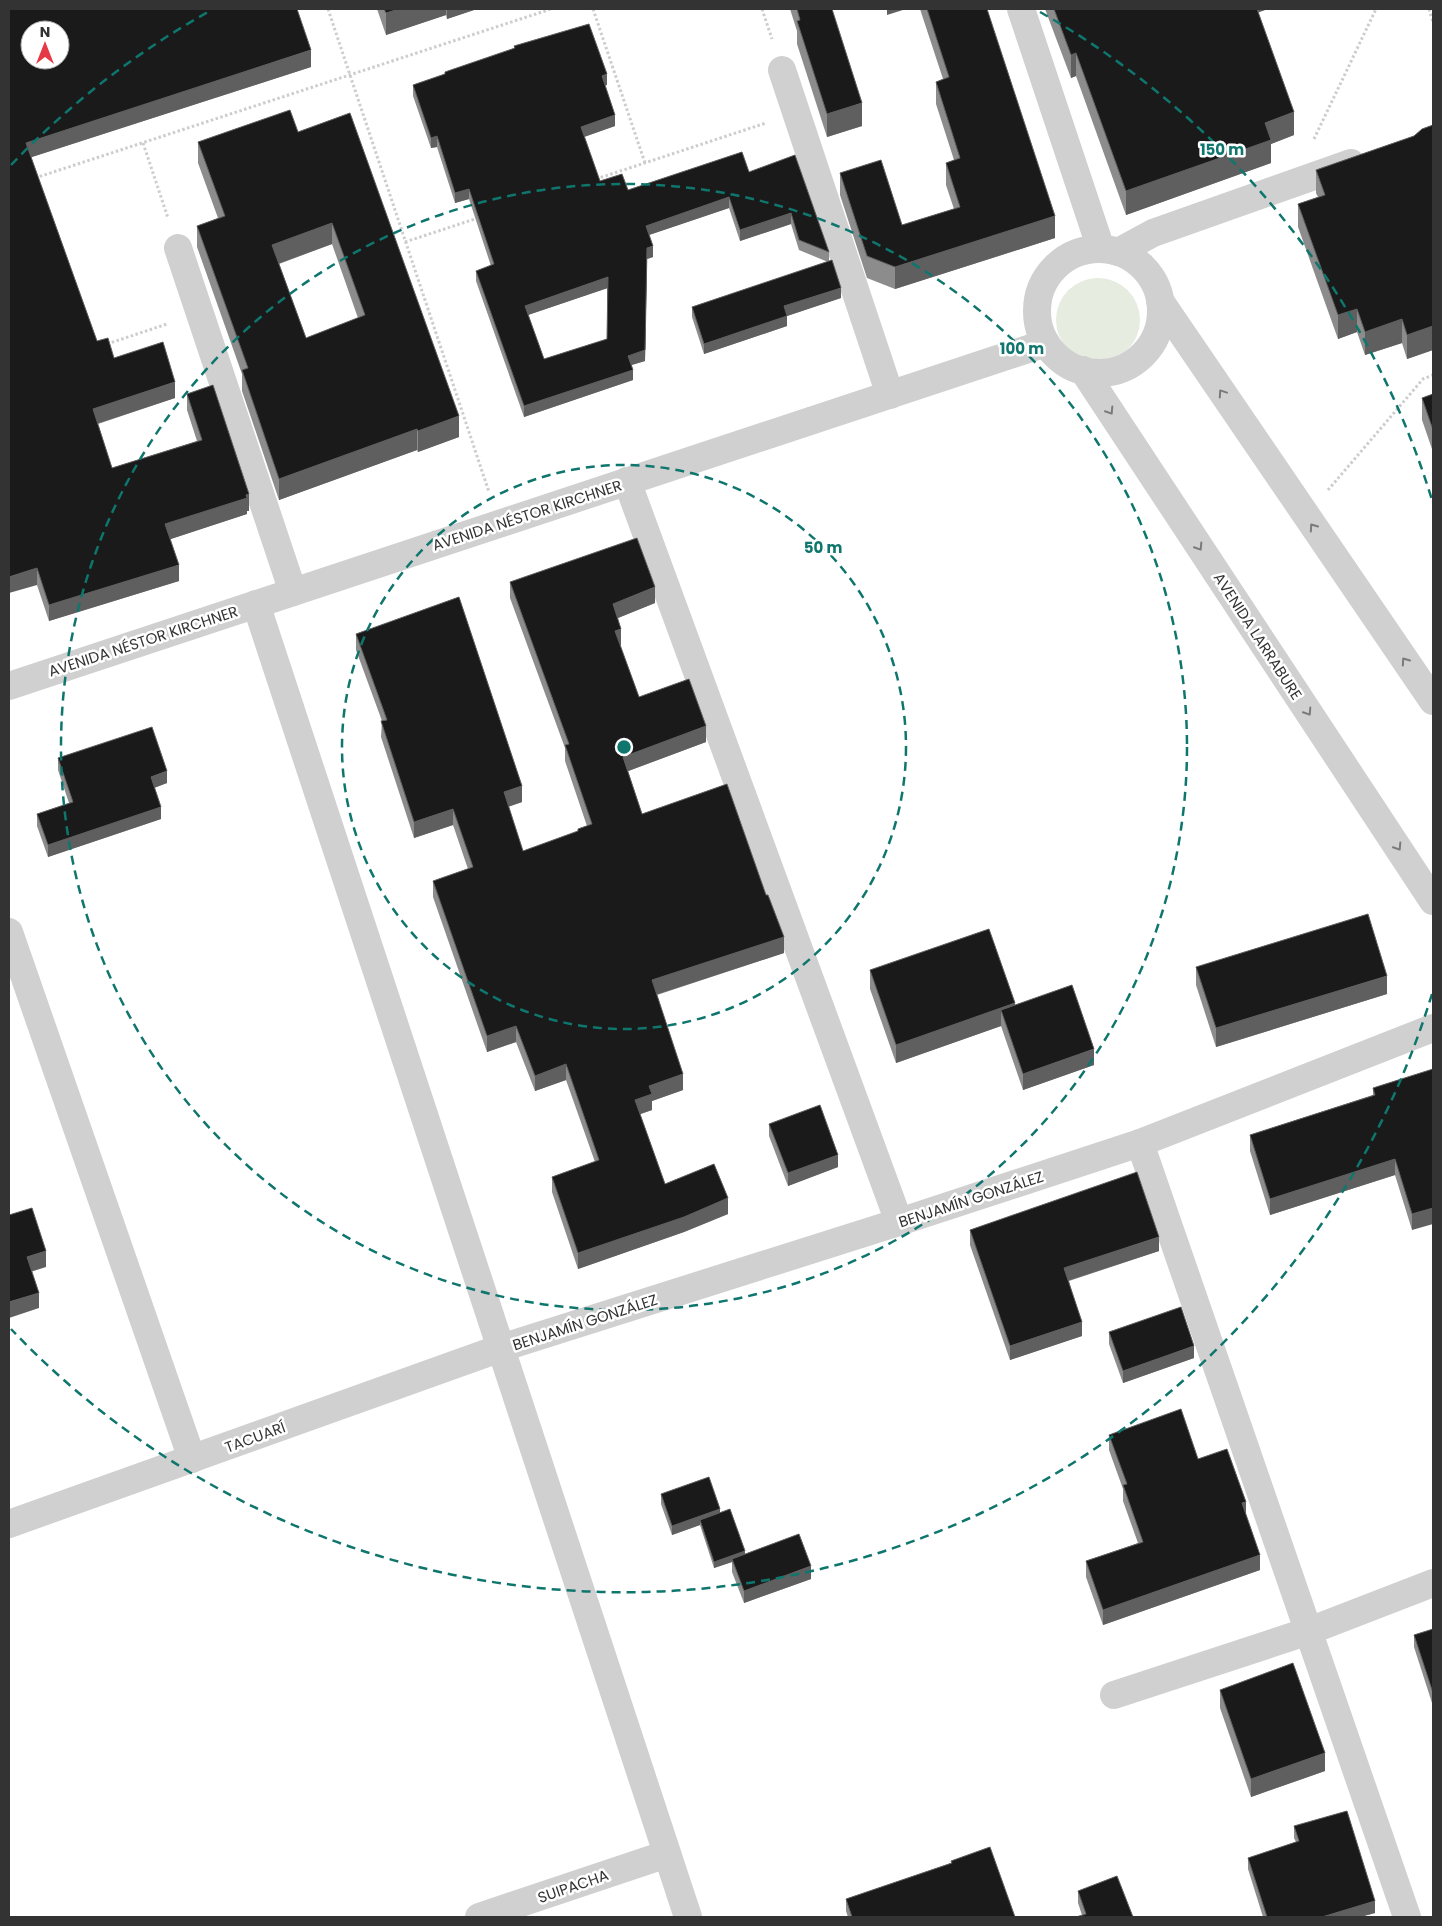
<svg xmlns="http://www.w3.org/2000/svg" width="1442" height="1926" font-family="Poppins,sans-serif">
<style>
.green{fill:#e6ecdf}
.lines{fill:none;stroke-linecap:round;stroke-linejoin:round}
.path{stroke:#cdcdcd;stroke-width:3;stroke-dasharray:2.5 2.5;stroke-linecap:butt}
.minor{stroke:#d0d0d0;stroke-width:28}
.wall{fill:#8c8c8c;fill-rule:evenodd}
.shaded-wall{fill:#5f5f5f}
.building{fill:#1a1a1a;stroke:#5f5f5f;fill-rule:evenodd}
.oneway{stroke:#7a7a7a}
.ring{fill:none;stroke:#0f766e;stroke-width:2.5;stroke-dasharray:9 6}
.labels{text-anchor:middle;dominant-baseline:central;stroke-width:5;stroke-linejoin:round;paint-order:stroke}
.street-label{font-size:15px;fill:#333;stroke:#fff}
.centre{fill:#0f766e;stroke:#fff;stroke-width:2.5}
.ring-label{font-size:15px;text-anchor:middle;font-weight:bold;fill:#0f766e;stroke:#fff;stroke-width:5;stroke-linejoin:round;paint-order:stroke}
</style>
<rect width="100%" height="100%" fill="#fff"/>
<circle class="green" cx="1098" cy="320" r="42"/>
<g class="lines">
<g class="path">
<polyline points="328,9 489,492"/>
<polyline points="593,9 645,163"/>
<polyline points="762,9 772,39"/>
<polyline points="1429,9 1433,22"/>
<polyline points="1314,139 1376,9"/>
<polyline points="143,143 168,218"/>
<polyline points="35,178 551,9"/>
<polyline points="596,179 766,123"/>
<polyline points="405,242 478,218"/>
<polyline points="107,344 167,324"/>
<polyline points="1328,490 1423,379 1433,375"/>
</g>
<g class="minor">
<polyline points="1021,9 1101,249"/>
<polyline points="782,70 890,395"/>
<polyline points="178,248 293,592"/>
<circle cx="1099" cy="311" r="62"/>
<polyline points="1118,252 1153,233 1351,163"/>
<polyline points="1160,301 1433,701"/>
<polyline points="1083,370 1433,901"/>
<polyline points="627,481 899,1222"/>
<polyline points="256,604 688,1917"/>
<polyline points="9,686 1046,343"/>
<polyline points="9,932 192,1459"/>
<polyline points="1140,1143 1407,1917"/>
<polyline points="9,1524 501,1348 899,1222 1140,1143 1433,1028"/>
<polyline points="1114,1695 1309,1631 1433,1583"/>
<polyline points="479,1917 667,1854"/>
</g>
</g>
<g class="wall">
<polygon points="9,9 311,67 31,157 97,341 114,358 175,398 98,424 112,468 197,441 187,410 187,394 249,511 247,511 247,514 170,539 179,581 49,621 37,585"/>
<polygon points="377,9 477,9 447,19 446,15 386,35"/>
<polygon points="790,9 832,9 862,126 827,137 797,44 797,31"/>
<polygon points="920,9 987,9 1055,238 895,289 867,278 840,195 840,173 902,225 954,209 946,185 946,163 954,160 936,104 936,82 943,79"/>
<polygon points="1045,9 1268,9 1258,12 1294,135 1271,144 1271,163 1126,215 1076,76 1071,78"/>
<path d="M514 46 607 85H605L615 126 584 137 600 181 628 190 749 172 829 252V261L841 298 787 316V326L704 354 692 317V307L828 262 799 250 791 224 740 241 729 208 649 235 653 257 647 259 645 361 632 365 633 380 524 417 476 281V271L491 266 469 199 455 203 437 147 431 148 413 96V85L445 74V72L514 49ZM607 288V339L544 359 528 315Z"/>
<polygon points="1433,125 1433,350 1407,359 1402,343 1365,355 1357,332 1338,339 1298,227 1298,204 1318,197 1316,193 1316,170 1414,136"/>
<path d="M298 132 459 437 418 452 417 450 279 500 242 391V374L197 247V226L218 218 198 163V142ZM332 244 358 318 306 338 279 264Z"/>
<polygon points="1433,394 1433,452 1422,420 1422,398"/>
<polygon points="510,582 655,603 618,618 621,645 620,645 639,697 706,742 628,771 642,814 784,953 657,995 683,1090 652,1101 652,1110 640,1114 665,1184 728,1214 684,1232 578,1269 552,1192 552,1177 595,1162 566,1080 535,1091 516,1042 487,1052 433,897 433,881 468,869 453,825 414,838 381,737 382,721 356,650 356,634 522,802 508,807 523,851 578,832 578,829 587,826 565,761 565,748 510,598"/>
<polygon points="58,758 167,783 154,788 161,819 48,857 37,826 37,814 69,803 58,770"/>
<polygon points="1196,967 1387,994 1216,1047 1196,985"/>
<polygon points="870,970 1015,1005 1094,1065 1023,1090 1001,1026 896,1063 870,989"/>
<polygon points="1433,1069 1412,1230 1395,1175 1270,1215 1250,1151 1250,1135 1373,1095 1373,1088"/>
<polygon points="769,1124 838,1167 788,1186 769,1136"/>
<polygon points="970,1230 1159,1251 1069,1281 1082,1336 1010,1360 970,1245"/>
<polygon points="1109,1332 1194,1358 1123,1383 1109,1344"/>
<polygon points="1109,1435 1198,1459 1246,1515 1260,1570 1103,1625 1086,1577 1086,1561 1138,1543 1123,1501 1123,1489 1109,1450"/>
<polygon points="661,1494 720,1512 745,1554 811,1579 744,1603 732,1572 732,1562 714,1568 700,1525 672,1535 661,1504"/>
<polygon points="1433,1629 1433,1706 1414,1647 1414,1635"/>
<polygon points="1220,1690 1325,1771 1251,1797 1220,1708"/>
<polygon points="1294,1826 1375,1913 1360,1917 1263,1917 1248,1869 1248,1858 1296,1842 1294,1838"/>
<polygon points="951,1861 1015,1917 848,1917 846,1911 846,1899 951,1863"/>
<polygon points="1078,1891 1133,1917 1082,1915 1078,1903"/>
</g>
<g class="shaded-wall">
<polygon points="399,9 446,9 446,15 386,35 386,13"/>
<polygon points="447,9 477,9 447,19"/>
<polygon points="887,9 906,9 887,15"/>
<polygon points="1251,9 1268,9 1251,15"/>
<polygon points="311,50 311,67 26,159 26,143"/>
<polygon points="1076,53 1076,76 1071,78 1071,55"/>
<polygon points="607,74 607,85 602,86 602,76"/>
<polygon points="862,103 862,126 827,137 827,114"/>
<polygon points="1294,112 1294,135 1271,144 1271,163 1126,215 1126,191 1265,123"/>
<polygon points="615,115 615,126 581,138 581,127"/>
<polygon points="437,136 437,147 431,148 431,138"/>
<polygon points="469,189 469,199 455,203 455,193"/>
<polygon points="729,197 729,208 646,236 646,226"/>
<polygon points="791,213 791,224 740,241 740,230"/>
<polygon points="1055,216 1055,238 895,289 895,267"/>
<polygon points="332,223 332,244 272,266 272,245"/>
<polygon points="653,246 653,257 647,259 645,361 628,366 628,356 647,248"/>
<polygon points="608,277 608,288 525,316 525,306"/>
<polygon points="841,288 841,298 784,317 784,306"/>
<polygon points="1357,309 1357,332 1338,339 1338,315"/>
<polygon points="787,316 787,326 704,354 704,344"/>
<polygon points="1402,319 1402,343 1365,355 1365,332"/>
<polygon points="1433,326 1433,350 1407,359 1407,335"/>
<polygon points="633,370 633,380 524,417 524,406"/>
<polygon points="175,382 175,398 93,425 93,409"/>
<polygon points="459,416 459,437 418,452 418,431"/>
<polygon points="417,429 417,450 279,500 279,479"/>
<polygon points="249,494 249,511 247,511 247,514 165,541 165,524"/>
<polygon points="179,565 179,581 49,621 49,605"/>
<polygon points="37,568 37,585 9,593 9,577"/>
<polygon points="655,587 655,603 613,620 613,604"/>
<polygon points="621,629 621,645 615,647 615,631"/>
<polygon points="706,726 706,742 623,773 623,757"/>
<polygon points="167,771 167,783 151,789 151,777"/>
<polygon points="522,786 522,802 504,808 504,792"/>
<polygon points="161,807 161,819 48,857 48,845"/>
<polygon points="453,809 453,825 414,838 414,822"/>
<polygon points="784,937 784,953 652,996 652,980"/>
<polygon points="1387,976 1387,994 1216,1047 1216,1028"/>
<polygon points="1015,1003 1015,1021 1001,1010 1001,1026 896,1063 896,1045"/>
<polygon points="516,1026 516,1042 487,1052 487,1036"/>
<polygon points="1094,1049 1094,1065 1023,1090 1023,1074"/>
<polygon points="566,1064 566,1080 535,1091 535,1076"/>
<polygon points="683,1074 683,1090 652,1101 652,1110 635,1116 635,1100 649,1086"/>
<polygon points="838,1155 838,1167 788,1186 788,1173"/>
<polygon points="1395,1159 1395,1175 1270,1215 1270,1199"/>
<polygon points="728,1198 728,1214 684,1232 578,1269 578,1253"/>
<polygon points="1433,1208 1433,1224 1412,1230 1412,1214"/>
<polygon points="1159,1237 1159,1251 1064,1282 1064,1268"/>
<polygon points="46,1251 46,1267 27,1273 27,1257"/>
<polygon points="39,1293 39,1308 9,1318 9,1302"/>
<polygon points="1082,1322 1082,1336 1010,1360 1010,1346"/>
<polygon points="1194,1346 1194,1358 1123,1383 1123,1371"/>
<polygon points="1246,1502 1246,1517 1242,1503"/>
<polygon points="720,1509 720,1518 700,1520 700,1525 672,1535 672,1526"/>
<polygon points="745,1551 745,1557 732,1559 732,1562 714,1568 714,1562"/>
<polygon points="1260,1555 1260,1570 1103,1625 1103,1610"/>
<polygon points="811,1566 811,1579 744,1603 744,1591"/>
<polygon points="1325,1753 1325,1771 1251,1797 1251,1779"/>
<polygon points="1375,1901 1375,1913 1360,1917 1322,1917"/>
</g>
<g class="building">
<path d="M9 9H297L311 50 26 143 97 341 108 338 114 358 163 342 175 382 93 409 112 468 202 440 187 394 213 385 249 494 246 495 247 498 165 524 179 565 49 605 37 568 9 577ZM30 30H60V60H30Z"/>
<polygon points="384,9 399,9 386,13"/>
<polygon points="797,9 832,9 862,103 827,114 797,21 800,20"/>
<polygon points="927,9 987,9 1055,216 895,267 867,256 840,173 881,160 902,225 960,207 946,163 960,158 936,82 949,77"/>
<polygon points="1054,9 1257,9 1294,112 1265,123 1271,140 1126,191 1076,53 1071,55"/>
<path d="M589 24 607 74 602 76 615 115 581 127 600 181 622 174 628 190 742 152 749 172 795 155 829 252 799 240 791 213 740 230 729 197 646 226 653 246 647 248 645 350 628 356 633 370 524 406 476 271 494 264 469 189 455 193 437 136 431 138 413 85 445 74V72L515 48 514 46ZM608 277 607 339 544 359 525 306Z"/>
<path d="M290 110 298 132 350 113 459 416 418 431 417 429 279 479 242 370 248 368 197 226 225 216 198 142ZM332 223 365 315 306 338 272 245Z"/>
<polygon points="1433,125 1433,326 1407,335 1402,319 1365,332 1357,309 1338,315 1298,204 1325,195 1316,170 1414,136 1422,129"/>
<polygon points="832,260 841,288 784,306 787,316 704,344 692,307"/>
<polygon points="1433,394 1433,430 1422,398"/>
<polygon points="637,538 655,587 613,604 621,629 615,631 639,697 689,679 706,726 623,757 642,814 727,784 766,895 768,895 784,937 652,980 683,1074 649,1086 652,1094 635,1100 665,1184 714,1164 728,1198 684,1217 578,1253 552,1177 599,1160 566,1064 535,1076 516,1026 487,1036 433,881 473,867 453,809 414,822 381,721 387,720 356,634 459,597 522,786 504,792 523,851 578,831 578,829 592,824 565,745 569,744 510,582"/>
<polygon points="152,727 167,771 151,777 161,807 48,845 37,814 73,802 58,758"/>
<polygon points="1368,914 1387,976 1216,1028 1196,967"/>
<polygon points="989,929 1015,1003 896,1045 870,970"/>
<polygon points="1072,985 1094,1049 1023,1074 1001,1010"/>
<polygon points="1433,1069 1433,1208 1412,1214 1395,1159 1270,1199 1250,1135 1375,1095 1373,1088"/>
<polygon points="820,1105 838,1155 788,1173 769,1124"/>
<polygon points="1137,1172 1159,1237 1064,1268 1082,1322 1010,1346 970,1230"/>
<polygon points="32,1208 46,1251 27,1257 39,1293 9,1302 9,1215"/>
<polygon points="1181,1307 1194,1346 1123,1371 1109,1332"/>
<polygon points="1181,1409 1198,1459 1227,1449 1246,1502 1242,1503 1260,1555 1103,1610 1086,1561 1143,1542 1123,1485 1127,1484 1109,1435"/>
<polygon points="709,1477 720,1509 672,1526 661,1494"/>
<polygon points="730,1509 745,1551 714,1562 700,1520"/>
<polygon points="799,1534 811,1566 744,1591 732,1559"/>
<polygon points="1433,1629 1433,1693 1414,1635"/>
<polygon points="1293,1663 1325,1753 1251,1779 1220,1690"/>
<polygon points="1347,1811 1375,1901 1322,1917 1267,1917 1248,1858 1299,1841 1294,1826"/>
<polygon points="990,1847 1015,1917 852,1917 846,1899 952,1863 951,1861"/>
<polygon points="1117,1876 1133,1917 1076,1917 1086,1914 1078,1891"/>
</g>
<defs><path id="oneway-chevron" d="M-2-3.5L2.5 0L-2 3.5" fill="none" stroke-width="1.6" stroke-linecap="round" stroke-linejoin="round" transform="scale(1.25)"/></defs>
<g class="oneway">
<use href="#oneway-chevron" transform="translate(1222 393) rotate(-124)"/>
<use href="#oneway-chevron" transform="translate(1110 411) rotate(57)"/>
<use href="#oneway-chevron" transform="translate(1313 527) rotate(-125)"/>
<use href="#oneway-chevron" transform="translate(1199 547) rotate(57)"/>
<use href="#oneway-chevron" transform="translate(1405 661) rotate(-125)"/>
<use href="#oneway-chevron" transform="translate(1308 712) rotate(57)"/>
<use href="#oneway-chevron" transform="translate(1398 847) rotate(57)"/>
</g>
<g class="ring">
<circle cx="624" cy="747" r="282"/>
<circle cx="624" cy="747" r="563"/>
<path d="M1432 994A845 845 0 0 1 11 1329M11 165A845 845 0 0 1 208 12M1040 12A845 845 0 0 1 1432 500"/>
</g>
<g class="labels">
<g class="street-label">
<text transform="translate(527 515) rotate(-18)">AVENIDA NÉSTOR KIRCHNER</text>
<text transform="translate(1258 636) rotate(57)">AVENIDA LARRABURE</text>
<text transform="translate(143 641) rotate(-18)">AVENIDA NÉSTOR KIRCHNER</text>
<text transform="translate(971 1199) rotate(-18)">BENJAMÍN GONZÁLEZ</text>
<text transform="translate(585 1322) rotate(-18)">BENJAMÍN GONZÁLEZ</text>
<text transform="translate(255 1437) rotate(-20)">TACUARÍ</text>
<text transform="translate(573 1886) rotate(-19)">SUIPACHA</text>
</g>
</g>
<circle cx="624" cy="747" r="8" class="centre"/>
<g class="ring-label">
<text x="1222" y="155">150 m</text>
<text x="1022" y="354">100 m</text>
<text x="823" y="553">50 m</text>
</g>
<rect width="1442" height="1926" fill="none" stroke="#333333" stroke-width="20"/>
<g transform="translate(45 45)"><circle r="24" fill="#ffffff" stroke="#adadad"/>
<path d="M0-4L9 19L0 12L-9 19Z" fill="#e63946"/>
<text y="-8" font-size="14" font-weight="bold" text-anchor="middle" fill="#333333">N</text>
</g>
</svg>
